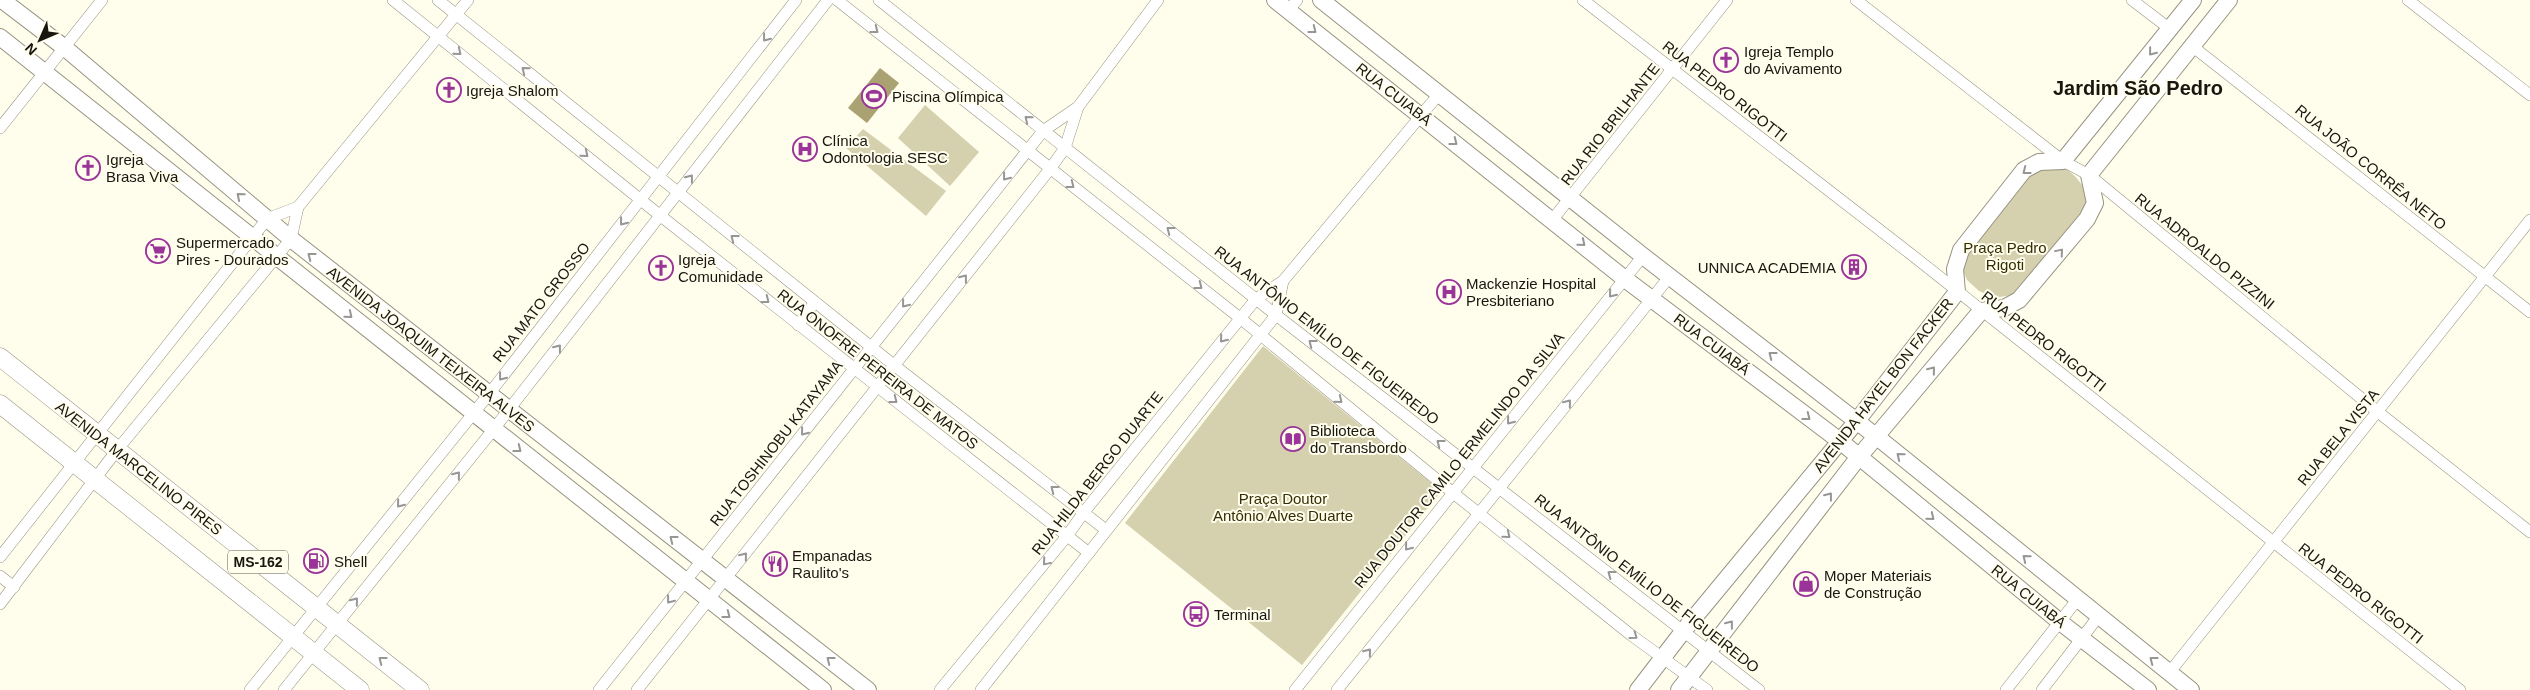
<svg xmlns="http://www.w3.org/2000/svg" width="2530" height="690" font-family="Helvetica,sans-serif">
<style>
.green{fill:#d5d1af}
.water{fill:#aaa272}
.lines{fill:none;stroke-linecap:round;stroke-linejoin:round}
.street-casing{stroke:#969380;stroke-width:12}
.secondary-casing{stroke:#969380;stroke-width:18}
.primary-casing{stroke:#969380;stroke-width:19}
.street{stroke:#fff;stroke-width:11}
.secondary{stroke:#fff;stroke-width:16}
.primary{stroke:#fff;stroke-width:18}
.oneway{stroke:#979693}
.labels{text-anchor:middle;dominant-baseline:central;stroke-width:4;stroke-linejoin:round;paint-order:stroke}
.shield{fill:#fffdec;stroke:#5d5b51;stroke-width:1}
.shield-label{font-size:14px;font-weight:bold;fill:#18160f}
.poi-label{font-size:15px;fill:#18160f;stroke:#fffdec;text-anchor:start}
.street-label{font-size:15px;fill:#18160f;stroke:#fffdec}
.park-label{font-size:15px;fill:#342e04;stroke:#fffdec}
.district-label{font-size:20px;font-weight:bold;fill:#18160f;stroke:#fffdec}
</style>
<rect width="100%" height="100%" fill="#fffdec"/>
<g class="green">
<polygon points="925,105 979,152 950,186 898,138"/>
<polygon points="863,129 946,191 926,216 846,148"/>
<path d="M2063 166C2079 179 2090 189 2085 210L2021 291 2012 295 1994 298 1979 291 1967 280 1961 266 1963 252 2030 172Z"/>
<polygon points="1263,346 1441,491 1302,665 1125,523"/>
</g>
<polygon class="water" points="880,68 899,83 867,123 848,108"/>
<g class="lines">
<defs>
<g id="street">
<polyline points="393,0 662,217 1089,553"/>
<polyline points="438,0 895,366 1106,530"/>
<polyline points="837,0 1240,318 1452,492 1631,635 1707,690"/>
<polyline points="879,0 1276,315 1759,690"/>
<polyline points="1583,0 1912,255 2460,690"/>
<polyline points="1856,0 2063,161 2089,175 2378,412 2530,532"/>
<polyline points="2132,0 2170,29"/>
<polyline points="2408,0 2530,95"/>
<polyline points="1288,11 1297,0"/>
<polyline points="2192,46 2530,312"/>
<polyline points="0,128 102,0"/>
<polyline points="1553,219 1727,0"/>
<polyline points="798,325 815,302"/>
<polyline points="0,557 267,219 298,207"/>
<polyline points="0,576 14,587"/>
<polyline points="0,604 117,450 291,239 298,207 468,0"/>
<polyline points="2169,673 2530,220"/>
<polyline points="250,690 489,394 796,0"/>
<polyline points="284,690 493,430 828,0"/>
<polyline points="599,690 1043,131 1078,107 1158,0"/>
<polyline points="637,690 1050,169 1065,148 1078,107"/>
<polyline points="940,690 1067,536 1084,512 1256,299 1283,281 1439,94"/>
<polyline points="981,690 1276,315 1283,281"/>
<polyline points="1295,690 1643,256"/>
<polyline points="1337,690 1670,276"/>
<polyline points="2006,690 2077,600"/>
<polyline points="2042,690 2098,617"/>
</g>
<g id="secondary">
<polyline points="2,0 65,48 291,239 868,690"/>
<polyline points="1275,0 1625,279 1840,441 2060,622 2148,690"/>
<polyline points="1321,0 1643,256 1877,437 2191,690"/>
<polyline points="0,37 823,690"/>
<polyline points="1638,690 1684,630 1856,422 1957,292 1955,269 1961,250 2024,170 2039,162 2063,161 2193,0"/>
<polyline points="1679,690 1858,458 1981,311 2004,308 2019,300 2087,219 2095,203 2089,175 2229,0"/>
</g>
<g id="primary">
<polyline points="0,357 420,690"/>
<polyline points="0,404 360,690"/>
</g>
</defs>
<use href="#street" class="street-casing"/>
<use href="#secondary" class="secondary-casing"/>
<use href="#primary" class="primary-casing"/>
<use href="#street" class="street"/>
<use href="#secondary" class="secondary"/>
<use href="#primary" class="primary"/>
</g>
<defs><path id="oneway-chevron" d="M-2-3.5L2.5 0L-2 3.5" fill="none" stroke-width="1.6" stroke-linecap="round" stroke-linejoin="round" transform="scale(1.25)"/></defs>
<g class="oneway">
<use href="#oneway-chevron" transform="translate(875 30) rotate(38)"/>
<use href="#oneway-chevron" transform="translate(1313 30) rotate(38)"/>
<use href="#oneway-chevron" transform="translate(766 38) rotate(128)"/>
<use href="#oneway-chevron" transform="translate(458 52) rotate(39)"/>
<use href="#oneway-chevron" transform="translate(2152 52) rotate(129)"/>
<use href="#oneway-chevron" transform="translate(525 70) rotate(-141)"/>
<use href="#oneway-chevron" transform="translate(1028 119) rotate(-141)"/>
<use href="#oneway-chevron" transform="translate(1454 142) rotate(38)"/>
<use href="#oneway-chevron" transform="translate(585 154) rotate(39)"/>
<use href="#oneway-chevron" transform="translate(2026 171) rotate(142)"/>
<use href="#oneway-chevron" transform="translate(1006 177) rotate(128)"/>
<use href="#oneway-chevron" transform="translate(690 178) rotate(-52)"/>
<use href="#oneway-chevron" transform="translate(1071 185) rotate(38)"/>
<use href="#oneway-chevron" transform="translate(240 196) rotate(-140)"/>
<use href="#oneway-chevron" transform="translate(623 222) rotate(128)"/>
<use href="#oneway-chevron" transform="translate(1170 230) rotate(-142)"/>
<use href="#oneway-chevron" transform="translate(734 238) rotate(-142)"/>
<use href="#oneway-chevron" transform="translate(1582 243) rotate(39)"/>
<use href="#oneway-chevron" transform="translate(2060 252) rotate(-50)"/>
<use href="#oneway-chevron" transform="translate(311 256) rotate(-142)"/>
<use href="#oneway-chevron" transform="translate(964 278) rotate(-52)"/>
<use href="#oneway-chevron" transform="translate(1199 286) rotate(38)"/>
<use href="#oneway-chevron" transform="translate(1612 294) rotate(129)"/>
<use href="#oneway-chevron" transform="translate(766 300) rotate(38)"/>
<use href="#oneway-chevron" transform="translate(905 304) rotate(128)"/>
<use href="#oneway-chevron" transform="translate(349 315) rotate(39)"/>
<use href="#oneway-chevron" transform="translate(1223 339) rotate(129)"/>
<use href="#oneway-chevron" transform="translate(1312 343) rotate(-142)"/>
<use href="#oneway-chevron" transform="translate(558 348) rotate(-52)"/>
<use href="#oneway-chevron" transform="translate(1772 355) rotate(-142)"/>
<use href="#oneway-chevron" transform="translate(1932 370) rotate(-51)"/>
<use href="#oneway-chevron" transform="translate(502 377) rotate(128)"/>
<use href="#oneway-chevron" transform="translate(894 400) rotate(38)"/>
<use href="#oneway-chevron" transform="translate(1339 400) rotate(39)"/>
<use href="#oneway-chevron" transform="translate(1568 403) rotate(-51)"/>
<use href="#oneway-chevron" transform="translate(1807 417) rotate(38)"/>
<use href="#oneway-chevron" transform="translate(1510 421) rotate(129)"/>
<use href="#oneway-chevron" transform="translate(804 432) rotate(128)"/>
<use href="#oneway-chevron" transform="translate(1440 443) rotate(-142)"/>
<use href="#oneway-chevron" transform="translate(518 449) rotate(38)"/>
<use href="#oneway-chevron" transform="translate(1900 456) rotate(-141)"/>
<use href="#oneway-chevron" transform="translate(457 475) rotate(-51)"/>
<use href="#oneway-chevron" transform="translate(1054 489) rotate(-142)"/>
<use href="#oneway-chevron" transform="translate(1829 496) rotate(-52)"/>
<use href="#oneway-chevron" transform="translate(400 504) rotate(129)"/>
<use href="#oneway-chevron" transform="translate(1931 517) rotate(39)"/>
<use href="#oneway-chevron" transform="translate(1507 535) rotate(39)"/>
<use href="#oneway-chevron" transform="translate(673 539) rotate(-142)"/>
<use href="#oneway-chevron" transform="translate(1408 547) rotate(129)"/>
<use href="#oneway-chevron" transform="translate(744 556) rotate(-51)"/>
<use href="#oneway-chevron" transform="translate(2026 558) rotate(-141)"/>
<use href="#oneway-chevron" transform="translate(1046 562) rotate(130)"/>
<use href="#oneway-chevron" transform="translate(1611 574) rotate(-143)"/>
<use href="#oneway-chevron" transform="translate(670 600) rotate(128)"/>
<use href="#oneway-chevron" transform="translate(355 601) rotate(-51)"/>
<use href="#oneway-chevron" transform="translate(727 615) rotate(38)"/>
<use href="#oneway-chevron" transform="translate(1730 624) rotate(-52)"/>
<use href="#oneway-chevron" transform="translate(1634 636) rotate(36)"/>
<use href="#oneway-chevron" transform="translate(1368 652) rotate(-51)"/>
<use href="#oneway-chevron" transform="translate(382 660) rotate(-142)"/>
<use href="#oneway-chevron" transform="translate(830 660) rotate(-142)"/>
<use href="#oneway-chevron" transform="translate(2153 660) rotate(-142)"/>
</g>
<defs>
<symbol id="church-ring" viewBox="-11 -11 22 22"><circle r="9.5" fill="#fffdec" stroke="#9a3499" stroke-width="1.5"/><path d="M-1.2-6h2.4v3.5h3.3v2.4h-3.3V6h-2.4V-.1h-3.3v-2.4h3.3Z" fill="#9a3499"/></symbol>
<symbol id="stadium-ring" viewBox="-11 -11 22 22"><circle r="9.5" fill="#fffdec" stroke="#9a3499" stroke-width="1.5"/><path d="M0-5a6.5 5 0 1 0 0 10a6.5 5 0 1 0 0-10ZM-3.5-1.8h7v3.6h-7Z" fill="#9a3499"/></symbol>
<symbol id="hospital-ring" viewBox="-11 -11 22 22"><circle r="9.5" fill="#fffdec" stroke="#9a3499" stroke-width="1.5"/><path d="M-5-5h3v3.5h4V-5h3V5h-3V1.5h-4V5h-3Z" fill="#9a3499"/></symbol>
<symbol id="supermarket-ring" viewBox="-11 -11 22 22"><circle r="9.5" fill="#fffdec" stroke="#9a3499" stroke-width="1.5"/><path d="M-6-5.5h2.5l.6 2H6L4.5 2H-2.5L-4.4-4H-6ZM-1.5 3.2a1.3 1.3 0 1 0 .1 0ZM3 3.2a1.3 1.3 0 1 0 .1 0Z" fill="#9a3499"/></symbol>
<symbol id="building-ring" viewBox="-11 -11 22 22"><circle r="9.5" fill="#fffdec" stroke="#9a3499" stroke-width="1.5"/><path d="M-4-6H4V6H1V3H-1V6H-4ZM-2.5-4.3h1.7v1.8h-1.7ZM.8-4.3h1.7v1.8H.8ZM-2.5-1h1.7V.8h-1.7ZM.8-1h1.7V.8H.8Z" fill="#9a3499"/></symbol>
<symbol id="library-ring" viewBox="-11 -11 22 22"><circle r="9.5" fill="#fffdec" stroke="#9a3499" stroke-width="1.5"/><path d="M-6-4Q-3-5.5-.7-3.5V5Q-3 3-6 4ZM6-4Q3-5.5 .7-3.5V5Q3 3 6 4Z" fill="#9a3499"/></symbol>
<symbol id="fuel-ring" viewBox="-11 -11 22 22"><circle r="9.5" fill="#fffdec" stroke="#9a3499" stroke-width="1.5"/><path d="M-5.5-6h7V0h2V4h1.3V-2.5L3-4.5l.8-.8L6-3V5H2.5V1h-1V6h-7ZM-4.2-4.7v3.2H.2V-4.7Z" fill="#9a3499"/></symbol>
<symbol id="restaurant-ring" viewBox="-11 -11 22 22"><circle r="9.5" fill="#fffdec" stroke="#9a3499" stroke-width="1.5"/><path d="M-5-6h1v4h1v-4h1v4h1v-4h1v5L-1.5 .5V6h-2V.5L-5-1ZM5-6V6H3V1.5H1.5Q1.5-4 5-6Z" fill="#9a3499"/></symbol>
<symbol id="shop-ring" viewBox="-11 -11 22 22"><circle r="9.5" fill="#fffdec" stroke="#9a3499" stroke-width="1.5"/><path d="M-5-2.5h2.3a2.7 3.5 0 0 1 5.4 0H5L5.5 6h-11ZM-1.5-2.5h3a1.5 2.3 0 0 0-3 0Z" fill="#9a3499"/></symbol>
<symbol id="bus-ring" viewBox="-11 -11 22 22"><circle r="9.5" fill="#fffdec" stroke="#9a3499" stroke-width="1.5"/><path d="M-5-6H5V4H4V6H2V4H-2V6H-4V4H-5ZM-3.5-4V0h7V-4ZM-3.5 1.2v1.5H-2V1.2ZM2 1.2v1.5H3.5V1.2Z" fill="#9a3499"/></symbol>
</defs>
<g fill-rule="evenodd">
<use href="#church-ring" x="1712" y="46" width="28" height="28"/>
<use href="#church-ring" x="435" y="76" width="28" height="28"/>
<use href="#stadium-ring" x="860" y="82" width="28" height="28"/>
<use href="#hospital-ring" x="791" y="135" width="28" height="28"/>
<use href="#church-ring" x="74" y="154" width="28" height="28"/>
<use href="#supermarket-ring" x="144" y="237" width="28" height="28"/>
<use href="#building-ring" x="1840" y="253" width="28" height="28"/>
<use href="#church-ring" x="647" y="254" width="28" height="28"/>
<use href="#hospital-ring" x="1435" y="278" width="28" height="28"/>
<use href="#library-ring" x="1279" y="425" width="28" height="28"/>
<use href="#fuel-ring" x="302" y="547" width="28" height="28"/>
<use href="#restaurant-ring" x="761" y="550" width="28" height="28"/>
<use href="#shop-ring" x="1792" y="570" width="28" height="28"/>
<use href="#bus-ring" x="1182" y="600" width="28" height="28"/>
</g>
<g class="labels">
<rect class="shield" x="228" y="550.5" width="60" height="23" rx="4"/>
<g class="shield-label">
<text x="258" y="562">MS-162</text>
</g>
<g class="poi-label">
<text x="1744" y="51">Igreja Templo<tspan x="1744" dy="17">do Avivamento</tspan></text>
<text x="466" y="90">Igreja Shalom</text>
<text x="892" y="96">Piscina Olímpica</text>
<text x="822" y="140">Clínica<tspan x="822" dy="17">Odontologia SESC</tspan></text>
<text x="106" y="159">Igreja<tspan x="106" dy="17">Brasa Viva</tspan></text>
<text x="176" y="242">Supermercado<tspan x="176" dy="17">Pires - Dourados</tspan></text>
<text x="678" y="259">Igreja<tspan x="678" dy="17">Comunidade</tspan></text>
<text x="1836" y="267" text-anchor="end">UNNICA ACADEMIA</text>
<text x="1466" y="283">Mackenzie Hospital<tspan x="1466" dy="17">Presbiteriano</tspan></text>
<text x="1310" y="430">Biblioteca<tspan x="1310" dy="17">do Transbordo</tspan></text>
<text x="792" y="555">Empanadas<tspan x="792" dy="17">Raulito's</tspan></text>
<text x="334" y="561">Shell</text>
<text x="1824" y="575">Moper Materiais<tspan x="1824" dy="17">de Construção</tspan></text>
<text x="1214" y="614">Terminal</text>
</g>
<g class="street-label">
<text transform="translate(1725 91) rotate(38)">RUA PEDRO RIGOTTI</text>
<text transform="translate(1394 94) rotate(38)">RUA CUIABÁ</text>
<text transform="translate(1610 124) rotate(-52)">RUA RIO BRILHANTE</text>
<text transform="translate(2371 167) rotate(39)">RUA JOÃO CORRÊA NETO</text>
<text transform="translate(2205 251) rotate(39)">RUA ADROALDO PIZZINI</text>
<text transform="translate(541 302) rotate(-52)">RUA MATO GROSSO</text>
<text transform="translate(1327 335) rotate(38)">RUA ANTÔNIO EMÍLIO DE FIGUEIREDO</text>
<text transform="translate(2044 341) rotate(38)">RUA PEDRO RIGOTTI</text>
<text transform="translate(1712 344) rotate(37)">RUA CUIABÁ</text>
<text transform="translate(431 349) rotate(38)">AVENIDA JOAQUIM TEIXEIRA ALVES</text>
<text transform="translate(878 369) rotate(38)">RUA ONOFRE PEREIRA DE MATOS</text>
<text transform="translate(1883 385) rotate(-52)">AVENIDA HAYEL BON FACKER</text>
<text transform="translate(2338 437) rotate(-51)">RUA BELA VISTA</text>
<text transform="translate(776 443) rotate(-52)">RUA TOSHINOBU KATAYAMA</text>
<text transform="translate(1459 460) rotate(-51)">RUA DOUTOR CAMILO ERMELINDO DA SILVA</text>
<text transform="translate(139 468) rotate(38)">AVENIDA MARCELINO PIRES</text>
<text transform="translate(1097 473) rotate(-52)">RUA HILDA BERGO DUARTE</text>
<text transform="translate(1647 583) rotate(38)">RUA ANTÔNIO EMÍLIO DE FIGUEIREDO</text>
<text transform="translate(2361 593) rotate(38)">RUA PEDRO RIGOTTI</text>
<text transform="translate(2029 596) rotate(39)">RUA CUIABÁ</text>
</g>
<g class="park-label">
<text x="2005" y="247">Praça Pedro<tspan x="2005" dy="17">Rigoti</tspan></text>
<text x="1283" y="498">Praça Doutor<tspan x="1283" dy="17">Antônio Alves Duarte</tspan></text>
</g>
<g class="district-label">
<text x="2138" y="88">Jardim São Pedro</text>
</g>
</g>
<g transform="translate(40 40) rotate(225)" stroke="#fffdec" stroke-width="4" paint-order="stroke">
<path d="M0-4L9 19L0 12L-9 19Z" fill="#18160f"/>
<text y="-8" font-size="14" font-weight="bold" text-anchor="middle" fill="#18160f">N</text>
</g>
</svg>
